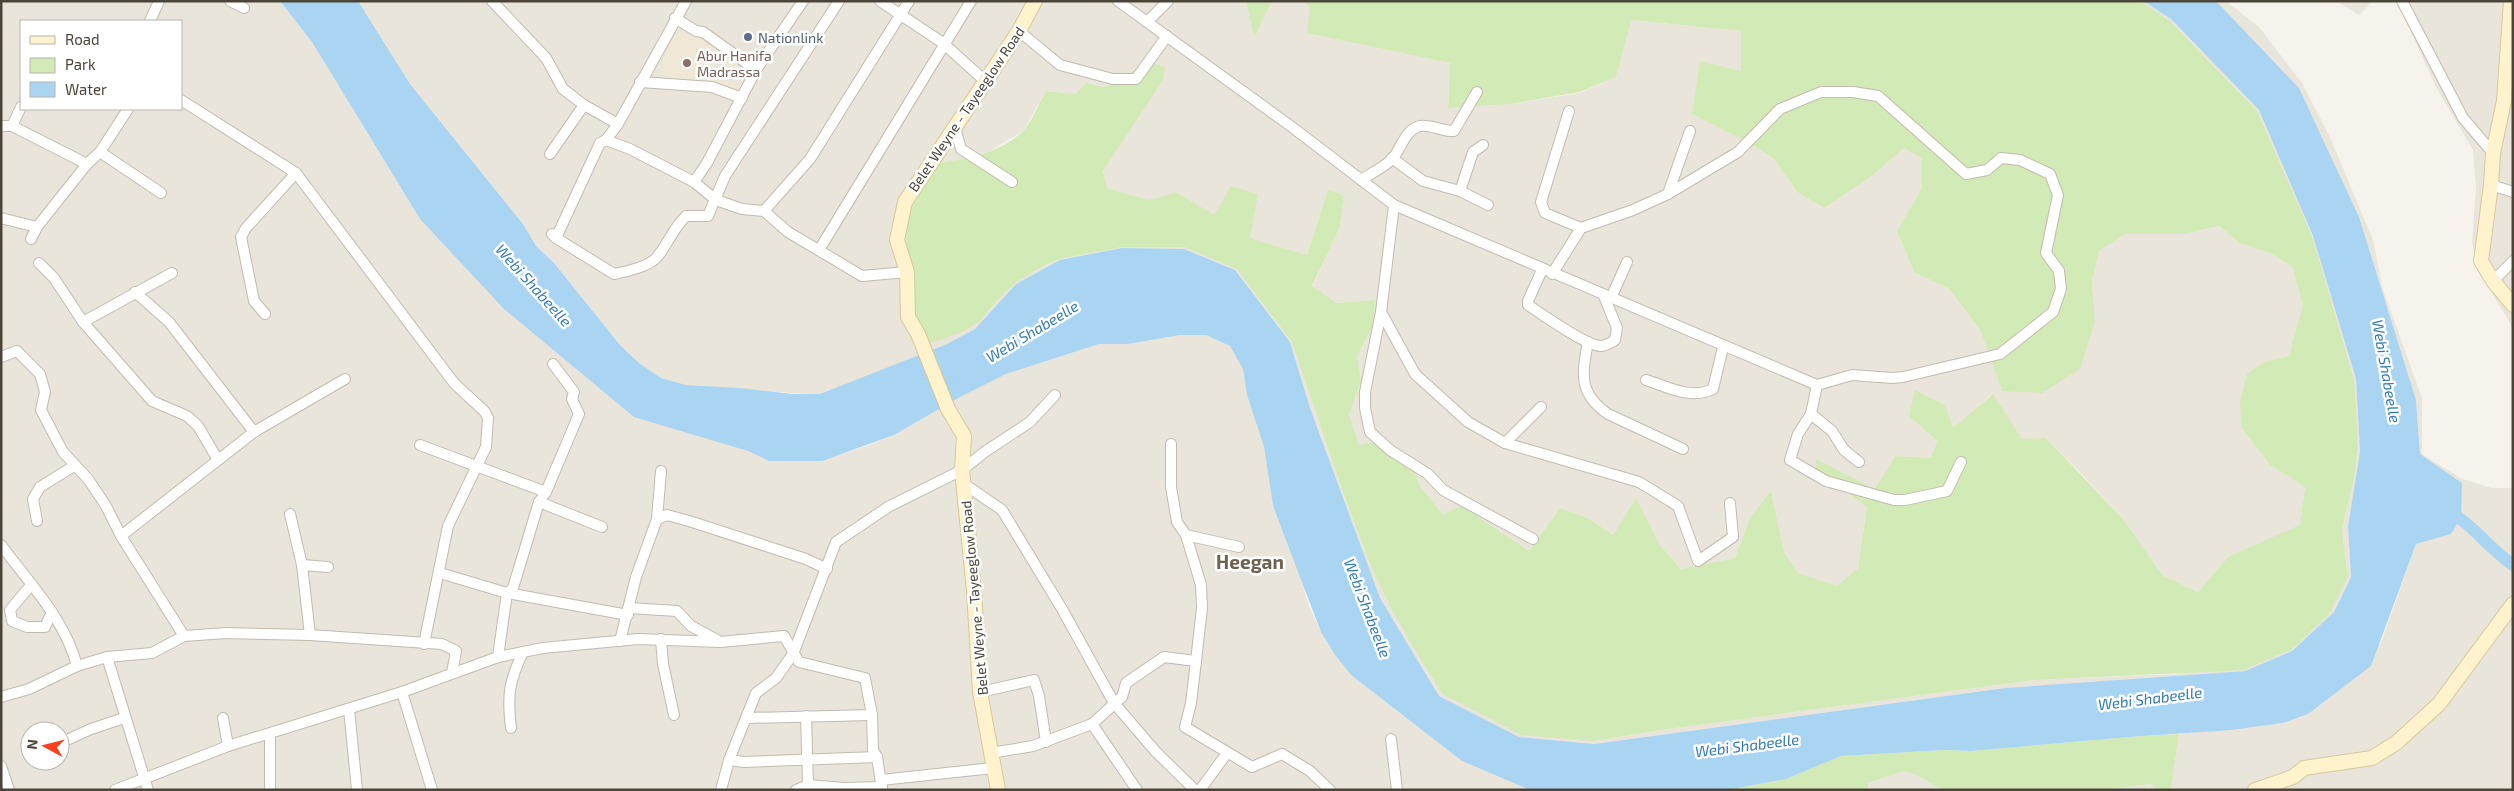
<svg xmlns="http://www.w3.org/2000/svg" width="2514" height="791" font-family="'Exo 2',sans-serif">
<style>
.residential{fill:#eae5da;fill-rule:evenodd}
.education{fill:#efe8d6;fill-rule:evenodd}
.green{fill:#d2eab5}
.water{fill:#a9d4f2}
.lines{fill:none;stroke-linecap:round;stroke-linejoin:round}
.canal{stroke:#a9d4f2;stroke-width:12}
.street-casing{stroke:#c2bbae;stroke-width:12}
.secondary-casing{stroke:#d6c79b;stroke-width:16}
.street{stroke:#fff;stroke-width:10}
.secondary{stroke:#fff3cd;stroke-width:14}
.service-dot{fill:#5c6f8a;stroke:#fff;stroke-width:2}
.education-dot{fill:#8d6e63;stroke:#fff;stroke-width:2}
.labels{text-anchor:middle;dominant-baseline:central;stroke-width:5;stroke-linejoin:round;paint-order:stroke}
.service-label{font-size:14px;fill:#4e5e75;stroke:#fff;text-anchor:start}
.education-label{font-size:14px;fill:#785e54;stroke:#fff;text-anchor:start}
.street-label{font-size:14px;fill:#4b4439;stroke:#fff}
.water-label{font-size:15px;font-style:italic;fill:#2e7ab2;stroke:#fff}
.district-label{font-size:19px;font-weight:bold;fill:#6e6250;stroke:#fff}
</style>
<rect width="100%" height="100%" fill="#f6f3ec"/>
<g class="residential">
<path d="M1 1H280L312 42 420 219 748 451 769 461 846 453 870 445 894 435 960 397 1006 374 1099 344H1128L1180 335H1206L1230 346 1243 369 1247 395 1264 447 1273 506 1294 555 1309 606 1321 632 1335 655 1351 675 1462 761 1530 790H1ZM21 21H181V109H21ZM30 731H60V761H30Z"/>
<polygon points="358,1 1246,1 1254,36 1272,1 1302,1 1310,7 1308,33 1450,63 1448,108 1510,104 1580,93 1616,77 1630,20 1741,31 1741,72 1748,142 1774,159 1797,192 1824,208 1869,178 1904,148 1922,159 1922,188 1897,231 1914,272 1949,289 1980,330 2002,391 2095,321 2092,281 2099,251 2125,234 2184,234 2219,226 2240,242 2270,253 2293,266 2303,305 2298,328 2289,356 2264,362 2242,428 2270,465 2305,487 2300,526 2228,557 2198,592 2162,575 2124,520 2079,471 2046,438 2022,440 1992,394 1953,429 1909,416 1937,441 1931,458 1895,456 1875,490 1816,459 1815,468 1867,506 1858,568 1837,586 1798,573 1784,552 1771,492 1750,518 1735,558 1681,569 1660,545 1636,499 1613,535 1588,518 1560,508 1529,551 1481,519 1465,504 1443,515 1420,486 1413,468 1359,446 1349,414 1361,382 1357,356 1374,324 1375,300 1336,303 1312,287 1340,227 1344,195 1328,190 1307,255 1250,238 1257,194 1214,216 1176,192 1149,200 1107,188 1103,172 1117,147 1149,62 1105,87 1086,83 1075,94 1046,91 1023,131 988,152 958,160 931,164 979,322 1003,294 1017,282 1043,266 1060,259 1122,247 1184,247 1237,268 1292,342 1346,501 1373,571 1392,610 1595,741 1661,730 2034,680 2176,674 2348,577 2342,529 2354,479 2358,447 2312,236 2257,111 2170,21 2141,1 2143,1 2171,19 2259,110 2313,236 2356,379 2360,452 2348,526 2351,577 2334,612 2292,651 2245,671 2005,688 1594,744 1519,737 1439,696 1380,598 1310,408 1290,342 1235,270 1184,249 1122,248 1060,260 1016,284 975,329 947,344 820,395 686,385 661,378 639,363 620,345 554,263 536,246 523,224 410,84"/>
<polygon points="2216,1 2226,1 2259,27 2302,83 2329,135 2373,240 2383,290 2422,398 2422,454 2462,479 2492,488 2513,488 2513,790 2171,790 2179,734 2284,723 2308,714 2381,643 2416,544 2451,534 2462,483 2420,454 2416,400 2359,217 2299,88"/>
<polygon points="2336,1 2373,1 2359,15"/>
<polygon points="2397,1 2513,1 2513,328 2478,270 2472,243 2476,187 2473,150 2436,87"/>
<polygon points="1904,771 1915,774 1942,790 1868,790 1868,783"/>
<polygon points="2152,784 2157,790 2106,790"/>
</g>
<path class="education" d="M676 32 697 37 705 35 752 68 737 95 716 86 656 74ZM717 62 724 66 719 74 712 69ZM725 68 744 74 739 86 721 80Z"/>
<g class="green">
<polygon points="1246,1 1272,1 1254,37"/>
<path d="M1302 1H2141L2170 21 2257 111 2312 236 2354 380 2358 447 2354 479 2342 529 2348 577 2329 614 2292 649 2244 670 2034 680 1661 730 1595 741 1521 735 1443 694 1421 660 1392 610 1373 571 1346 501 1292 342 1237 269 1184 247H1122L1060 259 1043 266 1017 282 1003 294 979 322 962 332 928 344 912 315 904 205 931 164C962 160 999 154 1022 132 1032 122 1039 103 1046 91L1075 94 1086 83 1105 87 1149 62 1165 67 1163 80 1103 171 1107 188 1149 200 1176 192 1214 215 1231 186 1258 194 1250 238 1307 255 1328 190 1344 195 1340 227 1312 286 1336 303 1375 300 1374 324 1357 356 1361 382 1349 414 1359 445 1376 442 1413 468 1420 486 1443 515 1464 504 1481 519 1529 551 1560 508 1588 518 1613 535 1636 498 1660 545 1681 569 1735 558 1750 518 1771 491 1784 552 1798 573 1837 586 1858 568 1867 507 1815 468 1816 459 1875 489 1895 456 1931 458 1937 441 1909 416 1915 390 1945 405 1953 428 1993 394 2022 439 2046 438 2124 520 2162 575 2198 592 2228 557 2300 525 2305 487 2270 465 2242 428 2240 403 2247 374 2264 362 2289 356 2303 305 2292 266 2270 253 2240 243 2219 226 2184 234H2125L2099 251 2092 281 2095 321 2080 369 2042 393 2002 391 1980 330 1968 314 1949 289 1914 272 1897 231 1922 188V159L1904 148 1869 178 1824 208 1797 192 1774 159 1748 142 1692 114 1700 61 1741 71V31L1631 20 1616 77 1580 92 1510 104 1448 108 1450 63 1307 33 1310 7Z"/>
<polygon points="2179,734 2171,790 2157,790 2151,784 2106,790 1942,790 1915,774 1904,771 1868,783 1868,790 1727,790 1786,779 1841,756 1945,750 1971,751 2129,737"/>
</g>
<polygon class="water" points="280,1 358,1 410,84 523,224 536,246 554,263 620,345 639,363 661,378 686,385 739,388 792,394 820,394 947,344 975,329 1016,284 1060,260 1122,248 1184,249 1235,270 1290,342 1310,408 1380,598 1439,696 1519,737 1594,744 2005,688 2245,671 2292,651 2334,612 2351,577 2348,526 2360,452 2356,379 2313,236 2259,110 2171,19 2143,1 2216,1 2299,88 2359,217 2416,400 2420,454 2462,483 2461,518 2451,534 2416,544 2371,666 2308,714 2283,723 2231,730 2129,737 1971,751 1945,750 1841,756 1786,779 1727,790 1530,790 1462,761 1351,675 1335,655 1321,632 1273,506 1264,447 1247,395 1243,369 1230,346 1206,335 1180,335 1128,344 1099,344 1006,374 960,397 894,435 822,461 769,461 748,451 634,417 504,309 420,219 312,42"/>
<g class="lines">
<path class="canal" d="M2446 510C2472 523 2488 548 2513 565"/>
<defs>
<g id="street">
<polyline points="230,1 244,8"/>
<polyline points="492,1 546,58 563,89 584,105 618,124"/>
<polyline points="880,1 943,43 985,81"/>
<polyline points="1118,1 1292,127 1394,205 1817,385 1852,375 1892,378 1903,377 2000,354 2053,312 2061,289 2059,271 2046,253 2058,195 2050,174 2020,160 2001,158 1987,170 1966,174 1878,96 1853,92 1821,92 1780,109 1738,152 1668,194 1633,210 1581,228 1552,274"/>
<polyline points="2402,1 2463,118 2493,153"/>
<polyline points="675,18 696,31 703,32 756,70"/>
<polyline points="150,21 159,1"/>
<polyline points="1147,22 1168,1"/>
<polyline points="1019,31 1060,65 1113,79 1136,79 1167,36"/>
<polyline points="640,82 712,87 742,98"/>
<polyline points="181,100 296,173 454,383 485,412 488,418 486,447 448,526 424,644"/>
<polyline points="1569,111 1541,202 1545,213 1581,228"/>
<polyline points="1,126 12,126 21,107"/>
<polyline points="12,126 87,164"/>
<polyline points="955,128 961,149 1012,182"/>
<polyline points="606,140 630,149 694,182 716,200 742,209 764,211 788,232 862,276 907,272"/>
<polyline points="100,152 161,193"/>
<polyline points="550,154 584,105"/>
<polyline points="1392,158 1423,181 1460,191 1488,205"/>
<path d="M1361 180C1371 173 1385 167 1393 158 1401 148 1406 129 1420 126 1431 124 1443 132 1454 131L1477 92"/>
<polyline points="694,182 707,163 756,70 803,1"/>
<polyline points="2491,185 2513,192"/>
<polyline points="1460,191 1473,152 1483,145"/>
<polyline points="1668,194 1690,131"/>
<polyline points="1394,205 1381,312 1365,392 1365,408 1370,432 1390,450 1428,474 1443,490 1533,539"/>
<polyline points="764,211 810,159 909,1"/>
<polyline points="1,218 37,227"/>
<polyline points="552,234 556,238 600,143 606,140 618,124 686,1"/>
<path d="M556 238 614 274C625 272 651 266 657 257 669 243 671 231 686 216H708L725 176 839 1"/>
<polyline points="31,239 37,227 87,164 100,152 128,109"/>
<polyline points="819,250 971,1"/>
<polyline points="39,263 54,278 83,322 152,401 187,416 198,426 218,460"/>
<path d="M1542 270 1528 301V305C1543 315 1585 345 1600 346 1606 346 1610 343 1615 340L1617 328 1604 296"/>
<polyline points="2493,281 2513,261"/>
<polyline points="135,292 169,322 254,432"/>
<polyline points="1611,298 1627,262"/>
<polyline points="1381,312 1415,374 1468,422 1505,443 1639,482 1678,506 1698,561 1733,537 1730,503"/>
<polyline points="265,314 254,301 241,237 246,228 296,173"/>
<polyline points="83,322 172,273"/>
<path d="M1588 342C1582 374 1578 393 1608 414L1683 449"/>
<polyline points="1,357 17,351 40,374 45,392 41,410 63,452 88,479 106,506 121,536 184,636"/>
<path d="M1646 380C1668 387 1691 400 1713 389L1723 347"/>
<polyline points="1817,385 1811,414 1798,434 1790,460 1826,481 1894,500 1905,500 1947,491 1961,462"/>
<polyline points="1811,414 1832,431 1844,450 1859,462"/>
<polyline points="1505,443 1541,407"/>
<polyline points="1171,444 1171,487 1177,522 1186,535 1201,585 1202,608 1196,661"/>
<polyline points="420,445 546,492"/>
<polyline points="964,484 1002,510 1062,609 1114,703 1156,752 1195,790"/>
<polyline points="539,502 602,527"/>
<polyline points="290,514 302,565 310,635"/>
<polyline points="657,519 667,515 689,521 806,559 827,569"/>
<polyline points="37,521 33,499 40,487 74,466"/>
<polyline points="1186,535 1239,547"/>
<polyline points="121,536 254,432 345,379"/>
<path d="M1 545C29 583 65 619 77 666"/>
<polyline points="302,565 328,567"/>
<polyline points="440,573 507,593 628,615"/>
<polyline points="31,585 10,610 12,621 27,627 45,627 52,612"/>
<polyline points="629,608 677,611 691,626 717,640"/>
<polyline points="661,639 663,664 674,715"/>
<polyline points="620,641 636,577 657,519 661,471"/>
<polyline points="107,657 148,790"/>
<polyline points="498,657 507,593 513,588 539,502 546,492 579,414 572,399 574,392 553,364"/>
<polyline points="402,692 432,790"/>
<polyline points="980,692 1034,680 1039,696 1046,742"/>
<polyline points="1,697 29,689 77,666 107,657 152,653 184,636 226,633 310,635 442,644 456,651 452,673"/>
<polyline points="349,709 357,790"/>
<polyline points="806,716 808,785"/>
<polyline points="223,718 228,746"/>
<polyline points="747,718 872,715"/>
<polyline points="1092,724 1137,790"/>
<path d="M511 728C507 695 509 682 523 652"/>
<polyline points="1391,739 1397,790"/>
<polyline points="60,743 91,729 124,718"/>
<polyline points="991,753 1033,746 1092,724 1122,697 1126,683 1164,657 1196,661 1191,703 1185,727 1252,767 1282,754 1310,771 1330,790"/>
<polyline points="729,760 744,762 877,757"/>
<polyline points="1,766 9,790"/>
<polyline points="881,780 993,768"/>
<polyline points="115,790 228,746 402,692 498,657 543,648 638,639 720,642 784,636 799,662 865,678 872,715 873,750 877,757 882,790"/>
<polyline points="270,790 270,735"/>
<polyline points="721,790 729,760 756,693 776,678 793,654 836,542 888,507 962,470 986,451 1030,422 1055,395"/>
<polyline points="796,790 808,785 844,788 882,787"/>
<polyline points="1200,790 1227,753"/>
</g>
<g id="secondary">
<polyline points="2511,1 2504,101 2493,153 2491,185 2481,261 2493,281 2513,305"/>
<polyline points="998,790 980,692 974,591 962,470 964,436 948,409 918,334 908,317 907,272 897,240 905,202 1019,31 1035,1"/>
<polyline points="2255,790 2293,777 2304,768 2372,758 2396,743 2439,704 2513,604"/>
</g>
</defs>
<use href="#street" class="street-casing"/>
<use href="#secondary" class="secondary-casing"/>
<use href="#street" class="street"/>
<use href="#secondary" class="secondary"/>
</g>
<circle class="service-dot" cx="748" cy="37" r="5"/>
<circle class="education-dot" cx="687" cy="63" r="5"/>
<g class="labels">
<g class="service-label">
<text x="758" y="37">Nationlink</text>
</g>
<g class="education-label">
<text x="697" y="55">Abur Hanifa<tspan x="697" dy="16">Madrassa</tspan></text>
</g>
<g class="street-label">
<text transform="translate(966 109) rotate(-56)">Belet Weyne - Tayeeglow Road</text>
<text transform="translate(974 598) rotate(-95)">Belet Weyne - Tayeeglow Road</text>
</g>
<g class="water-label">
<text transform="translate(534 285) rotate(48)">Webi Shabeelle</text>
<text transform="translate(1032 331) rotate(-31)">Webi Shabeelle</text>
<text transform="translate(2387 371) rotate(80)">Webi Shabeelle</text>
<text transform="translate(1368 608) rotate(69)">Webi Shabeelle</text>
<text transform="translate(2150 698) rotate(-7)">Webi Shabeelle</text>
<text transform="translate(1747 745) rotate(-7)">Webi Shabeelle</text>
</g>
<g class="district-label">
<text x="1250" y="561">Heegan</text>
</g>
</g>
<rect width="2514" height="791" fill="none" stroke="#4b4439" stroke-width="5"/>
<rect x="20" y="20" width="162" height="90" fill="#ffffff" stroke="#b7b4b0"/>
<rect x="30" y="36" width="25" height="8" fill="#fff3cd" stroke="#b7b4b0"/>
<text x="65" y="45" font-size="15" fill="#4b4439">Road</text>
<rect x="30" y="58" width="25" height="15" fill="#d2eab5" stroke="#b7b4b0"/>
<text x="65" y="70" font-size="15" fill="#4b4439">Park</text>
<rect x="30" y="82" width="25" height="15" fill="#a9d4f2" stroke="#b7b4b0"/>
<text x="65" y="95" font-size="15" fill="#4b4439">Water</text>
<g transform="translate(45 746) rotate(277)"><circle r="24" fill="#ffffff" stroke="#b7b4b0"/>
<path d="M0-4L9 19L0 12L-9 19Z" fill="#fc3f1d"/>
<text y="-8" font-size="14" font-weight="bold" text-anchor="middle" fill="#4b4439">N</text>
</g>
</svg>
